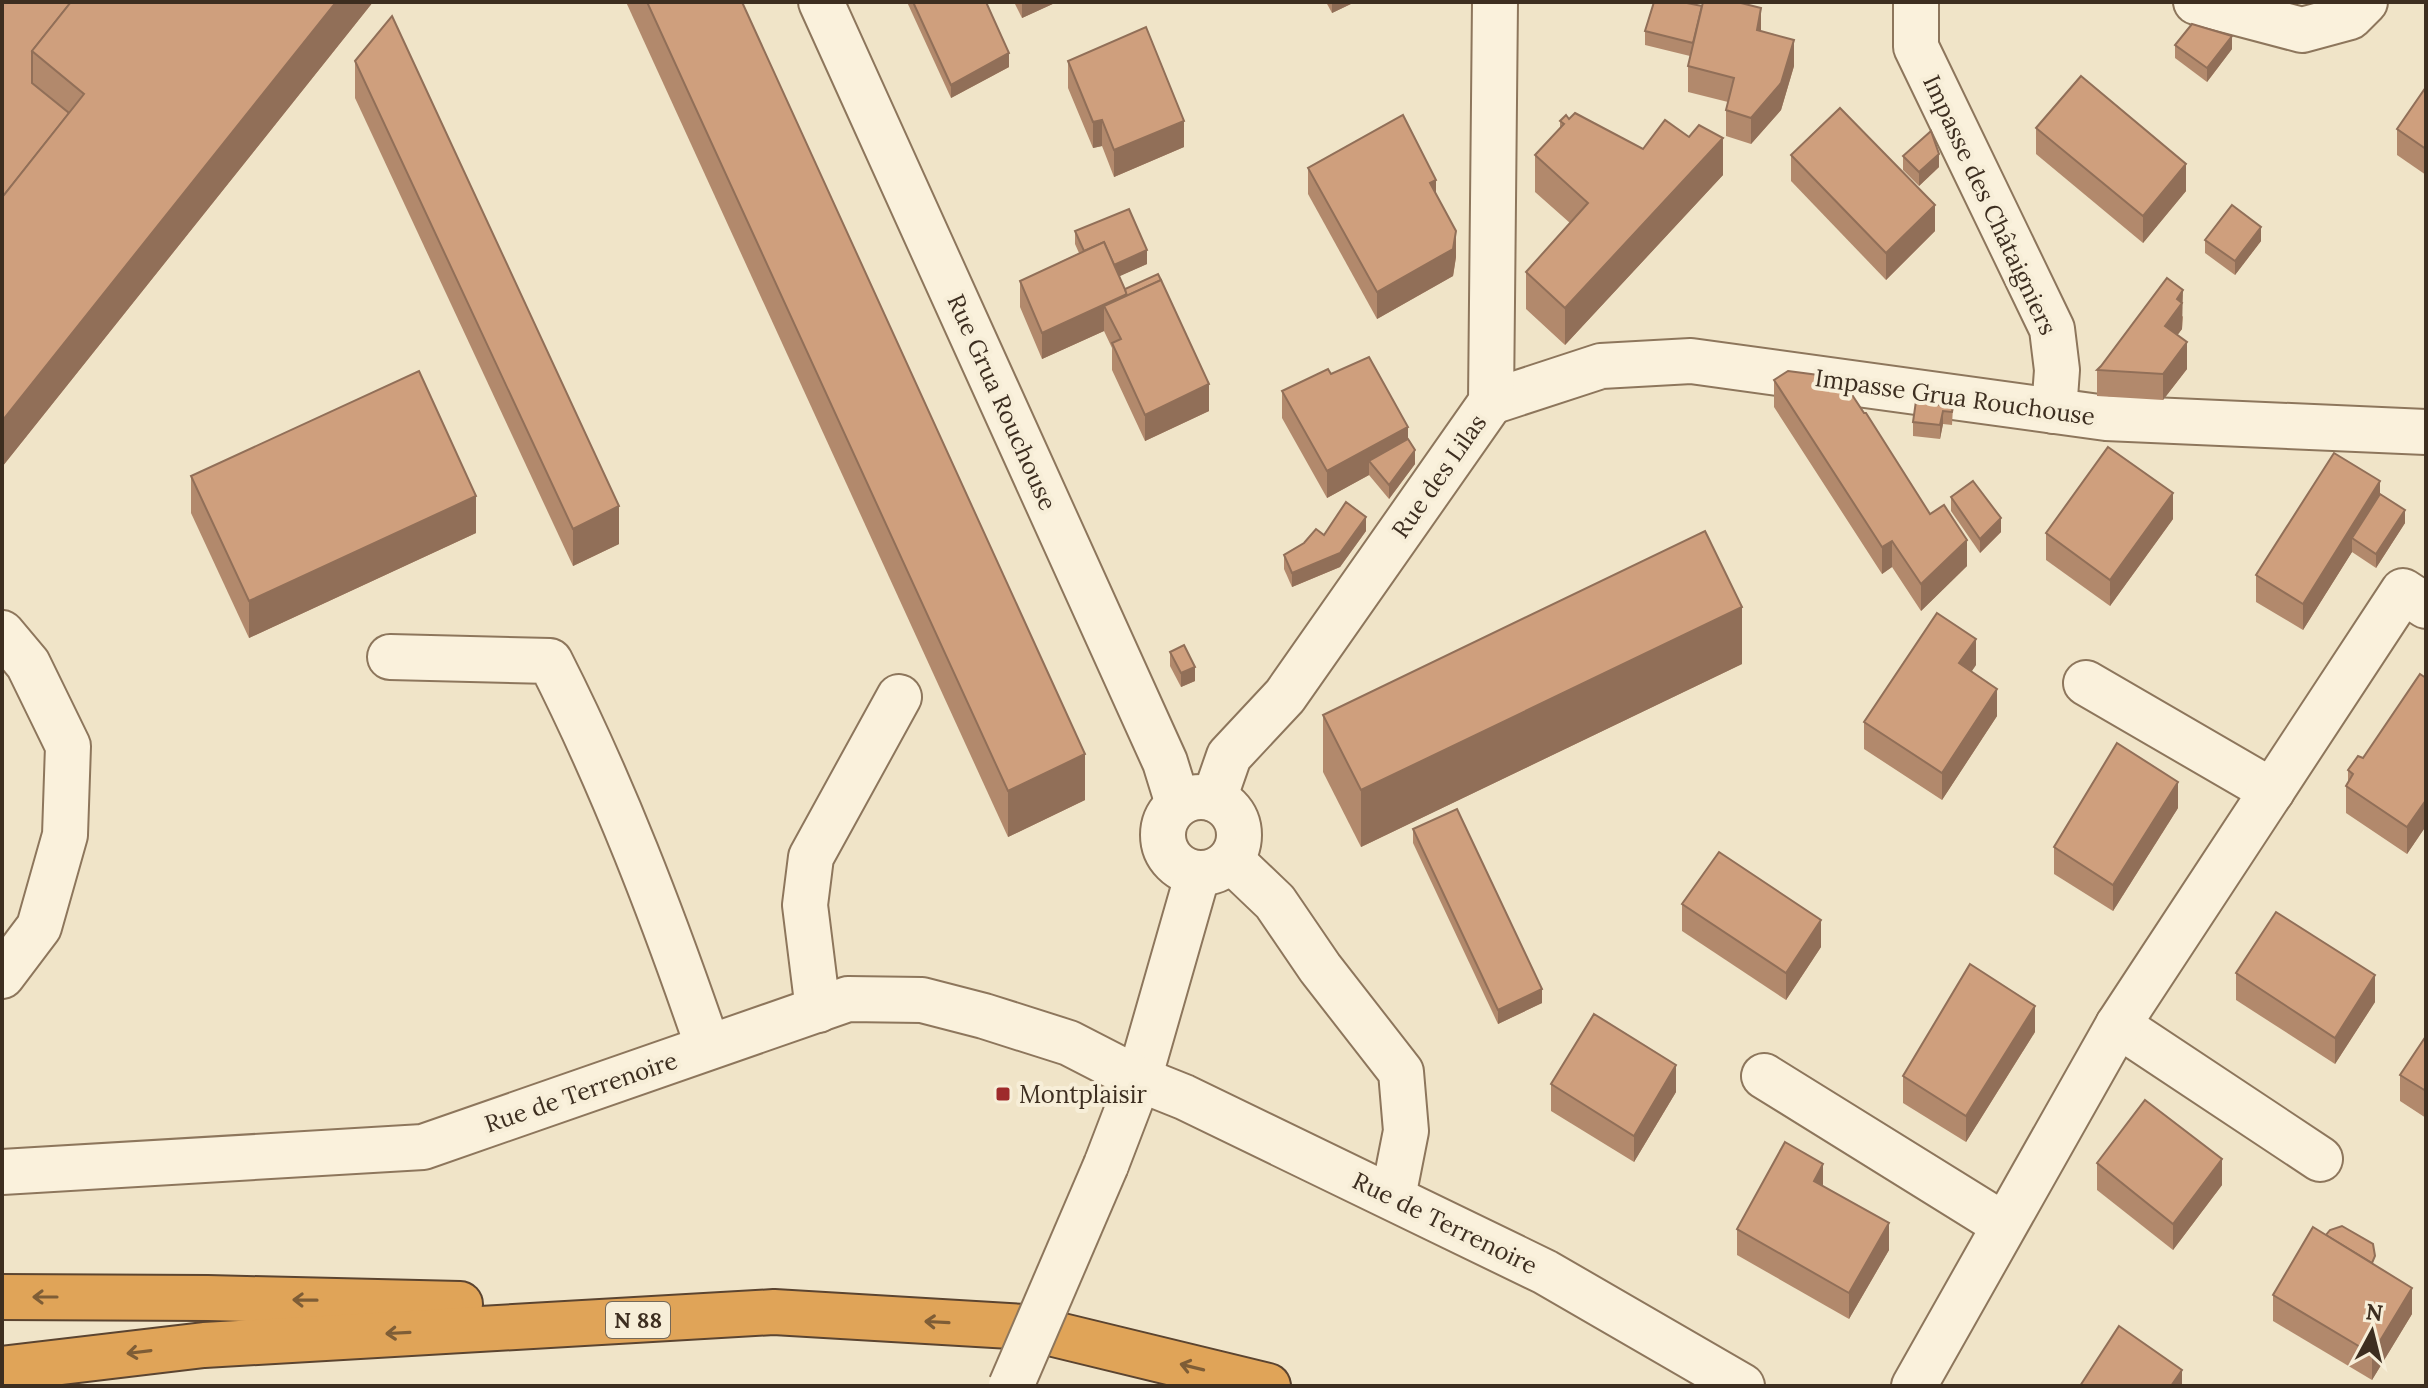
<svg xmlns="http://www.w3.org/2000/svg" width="2428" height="1388" font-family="Lora,serif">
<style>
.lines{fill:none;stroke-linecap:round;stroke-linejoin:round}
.minor-casing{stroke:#8d765c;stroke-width:48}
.highway-casing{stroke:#5b4430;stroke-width:48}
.minor{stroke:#faf1dc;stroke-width:44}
.highway{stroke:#e0a458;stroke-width:44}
.minor-bridge-casing{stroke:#8d765c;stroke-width:48;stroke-linecap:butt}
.minor-bridge{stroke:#faf1dc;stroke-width:44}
.wall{fill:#b2896c}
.shaded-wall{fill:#916f58}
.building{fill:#cf9f7d;stroke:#916f58;stroke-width:2}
.oneway{stroke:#7e5d36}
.poi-dot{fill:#9e2a2b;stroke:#f7eed8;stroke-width:3}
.labels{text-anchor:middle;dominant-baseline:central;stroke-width:8;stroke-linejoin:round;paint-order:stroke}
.shield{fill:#f7eed8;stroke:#756857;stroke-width:2}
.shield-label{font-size:22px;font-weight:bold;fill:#3d2e20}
.street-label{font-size:24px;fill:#3d2e20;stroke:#f7eed8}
.poi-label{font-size:24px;fill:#3d2e20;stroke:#f7eed8;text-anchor:start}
</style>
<rect width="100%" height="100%" fill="#f0e4c8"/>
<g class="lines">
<defs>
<g id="minor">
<polyline points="821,2 1165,762 1178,804"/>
<polyline points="1916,2 1916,47 2052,329 2057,370 2054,411"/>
<polyline points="2196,2 2302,30 2350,17 2365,2"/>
<polyline points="1491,402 1601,366 1691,361 2106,418 2426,432"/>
<polyline points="2,633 28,664 68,746 65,835 39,927 2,976"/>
<path d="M390 657 550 661C613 785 663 916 708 1047"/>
<polyline points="2086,683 2272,791"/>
<circle cx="1201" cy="835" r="38"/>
<polyline points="1214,799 1229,756 1285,696 1491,402 1495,2"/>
<polyline points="1231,860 1275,902 1320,968 1401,1072 1406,1131 1393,1197"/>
<polyline points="818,1010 805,905 811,857 899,697"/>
<polyline points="2118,1025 2320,1159"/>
<polyline points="1764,1076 2004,1225"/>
<polyline points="1106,1165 1139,1079 1198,873"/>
<polyline points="2,1172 423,1147 848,999 922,1000 984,1016 1069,1043 1139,1079 1184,1097 1545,1272 1742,1386"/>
<polyline points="1914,1386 2118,1025 2403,591 2426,606"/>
</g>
<g id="highway">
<polyline points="2,1297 208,1298 460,1304"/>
<polyline points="2,1369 204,1345 774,1312 1025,1327 1268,1386"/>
</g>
</defs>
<use href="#minor" class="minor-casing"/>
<use href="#highway" class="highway-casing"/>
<use href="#minor" class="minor"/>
<use href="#highway" class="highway"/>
<defs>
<polyline id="minor-bridge" points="1011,1386 1106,1165"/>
</defs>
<use href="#minor-bridge" class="minor-bridge-casing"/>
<use href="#minor-bridge" class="minor-bridge"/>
</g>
<g class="wall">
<polygon points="2,2 373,2 2,467"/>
<polygon points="626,2 742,2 1085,800 1008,837"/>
<polygon points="907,2 986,2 1009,67 951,98"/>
<polygon points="1014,2 1057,2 1022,18"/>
<polygon points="1326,2 1355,2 1332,13"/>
<polygon points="1645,31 1761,31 1794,66 1781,110 1751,144 1726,136 1726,110 1728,102 1688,92 1688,66 1690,56 1645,45"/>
<polygon points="2175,45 2232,49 2207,82 2175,58"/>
<polygon points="355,61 619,544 573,566 355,98"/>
<polygon points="1068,61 1184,147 1114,177 1102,146 1093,148 1068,88"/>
<polygon points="2426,87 2426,175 2397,155 2397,129"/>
<polygon points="1569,119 1643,149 1723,175 1565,345 1526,309 1526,272 1570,223 1535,192 1535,155 1560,129 1560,121"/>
<polygon points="2036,128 2186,191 2143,243 2036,154"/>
<polygon points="1791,155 1935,231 1886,280 1791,181"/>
<polygon points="1903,156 1939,167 1919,186 1903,170"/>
<polygon points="1308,168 1436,194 1456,257 1453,276 1377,319 1308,194"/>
<polygon points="1075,231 1147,264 1119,276 1125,289 1209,411 1145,441 1112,370 1112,348 1104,331 1042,359 1020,307 1020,281 1079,253 1075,244"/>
<polygon points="2205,240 2261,241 2235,275 2205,253"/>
<polygon points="2183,316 2182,329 2177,335 2187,369 2163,400 2097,396 2097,370"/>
<polygon points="1331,374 1408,439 1415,464 1389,499 1369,475 1327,498 1282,418 1282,391"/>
<polygon points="1774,380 1930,514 1967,566 1921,611 1892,567 1882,574 1774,407"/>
<polygon points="1953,407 1952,425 1943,424 1940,439 1913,436 1913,422"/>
<polygon points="191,476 476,533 249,638 191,513"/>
<polygon points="2380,494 2405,523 2376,568 2352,552 2303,630 2256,602 2256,575"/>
<polygon points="1951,497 2001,532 1980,553 1951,511"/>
<polygon points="2173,519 2110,606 2046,560 2046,533"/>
<polygon points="1366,531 1340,567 1292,587 1284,569 1284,555 1304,543 1324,535"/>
<polygon points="1170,652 1195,681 1181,687 1170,666"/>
<polygon points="1742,664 1361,847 1323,772 1323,715"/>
<polygon points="1976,665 1971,672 1997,716 1942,800 1864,749 1864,722"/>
<polygon points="2426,678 2426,826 2407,854 2346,813 2346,786 2348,783 2348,770 2363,758"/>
<polygon points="2178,808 2113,911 2054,874 2054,847"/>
<polygon points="1413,829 1542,1003 1498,1024 1413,843"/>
<polygon points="1682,904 1821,947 1786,1000 1682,931"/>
<polygon points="2236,973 2375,1002 2335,1064 2236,1000"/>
<polygon points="2035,1032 1966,1142 1903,1103 1903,1076"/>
<polygon points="2426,1036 2426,1118 2400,1101 2400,1075"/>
<polygon points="1551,1084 1676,1092 1634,1162 1551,1111"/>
<polygon points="2097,1163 2222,1185 2173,1250 2097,1190"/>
<polygon points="1823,1186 1889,1250 1849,1319 1737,1255 1737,1229"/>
<polygon points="2326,1235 2375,1265 2412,1314 2372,1380 2273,1321 2273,1295"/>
</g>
<g class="shaded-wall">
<polygon points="336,2 373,2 2,467 2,421"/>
<polygon points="1022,2 1057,2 1022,18"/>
<polygon points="1332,2 1355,2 1332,13"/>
<polygon points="1761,8 1761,34 1757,30"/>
<polygon points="2232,36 2232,49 2207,82 2207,68"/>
<polygon points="1794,40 1794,66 1781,110 1751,144 1751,118"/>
<polygon points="1009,53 1009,67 951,98 951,85"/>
<polygon points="1102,120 1102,146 1093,148 1093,122"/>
<polygon points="1184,121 1184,147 1114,177 1114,150"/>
<polygon points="1723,138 1723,175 1565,345 1565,308"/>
<polygon points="1939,154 1939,167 1919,186 1919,172"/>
<polygon points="2186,164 2186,191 2143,243 2143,216"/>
<polygon points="1436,180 1436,206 1430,183"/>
<polygon points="1935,205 1935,231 1886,280 1886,253"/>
<polygon points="2261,227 2261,241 2235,275 2235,261"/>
<polygon points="1456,231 1456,257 1453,276 1377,319 1377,292"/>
<polygon points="1147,250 1147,264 1109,281 1109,267"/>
<polygon points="2183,290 2182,329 2165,352 2165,326 2177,299"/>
<polygon points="1127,294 1127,306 1104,306 1104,331 1042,359 1042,333"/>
<polygon points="2187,342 2187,369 2163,400 2163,374"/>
<polygon points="1209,384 1209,411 1145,441 1145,415"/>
<polygon points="1943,411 1943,424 1940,439 1940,425"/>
<polygon points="1408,427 1408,453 1369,461 1369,475 1327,498 1327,471"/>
<polygon points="1415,450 1415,464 1389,499 1389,485"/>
<polygon points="2380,481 2380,507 2352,538 2352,552 2303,630 2303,604"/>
<polygon points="2173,493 2173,519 2110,606 2110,580"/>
<polygon points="476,496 476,533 249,638 249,601"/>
<polygon points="619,506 619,544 573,566 573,529"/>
<polygon points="2405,510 2405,523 2376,568 2376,554"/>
<polygon points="1366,517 1366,531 1340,567 1292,587 1292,573"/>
<polygon points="2001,518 2001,532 1980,553 1980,539"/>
<polygon points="1967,540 1967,566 1921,611 1921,584"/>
<polygon points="1892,541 1892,567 1882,574 1882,547"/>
<polygon points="1742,607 1742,664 1361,847 1361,790"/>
<polygon points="1976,639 1976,665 1959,690 1959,663"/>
<polygon points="1195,667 1195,681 1181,687 1181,673"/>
<polygon points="1997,689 1997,716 1942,800 1942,773"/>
<polygon points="1085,754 1085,800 1008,837 1008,791"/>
<polygon points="2178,782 2178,808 2113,911 2113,885"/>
<polygon points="2426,800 2426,826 2407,854 2407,827"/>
<polygon points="1821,920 1821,947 1786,1000 1786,973"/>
<polygon points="2375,975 2375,1002 2335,1064 2335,1038"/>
<polygon points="1542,989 1542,1003 1498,1024 1498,1010"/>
<polygon points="2035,1006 2035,1032 1966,1142 1966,1116"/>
<polygon points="1676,1065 1676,1092 1634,1162 1634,1136"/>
<polygon points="2222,1159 2222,1185 2173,1250 2173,1224"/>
<polygon points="1823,1164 1823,1190 1814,1181"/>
<polygon points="1889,1223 1889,1250 1849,1319 1849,1293"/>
<polygon points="2412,1288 2412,1314 2372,1380 2372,1354"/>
<polygon points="2182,1370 2182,1386 2171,1386"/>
</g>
<g class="building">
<polygon points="2,2 71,2 32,51 32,83 69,113 4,195 2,194"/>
<polygon points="71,2 336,2 2,421 2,194 4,195 84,94 32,51"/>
<polygon points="647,2 742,2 1085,754 1008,791"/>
<polygon points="913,2 986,2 1009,53 951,85"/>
<polygon points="1654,2 1682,2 1702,6 1693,43 1645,31"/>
<polygon points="1703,2 1737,2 1761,8 1757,30 1794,40 1781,83 1751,118 1726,110 1734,78 1688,66"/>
<polygon points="392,16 619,506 573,529 355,61"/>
<polygon points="2192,24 2232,36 2207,68 2175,45"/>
<polygon points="1146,27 1184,121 1114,150 1102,120 1093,122 1068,61"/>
<polygon points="2081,76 2186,164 2143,216 2036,128"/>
<polygon points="2426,87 2426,149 2397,129"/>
<polygon points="1840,108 1935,205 1886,253 1791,155"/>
<polygon points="1575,113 1643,149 1665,120 1689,137 1699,125 1723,138 1565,308 1526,272 1588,203 1535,155 1564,124 1560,121 1566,115 1569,119"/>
<polygon points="1403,115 1436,180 1430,183 1456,231 1453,249 1377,292 1308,168"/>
<polygon points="1931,131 1939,154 1919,172 1903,156"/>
<polygon points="2232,205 2261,227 2235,261 2205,240"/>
<polygon points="1129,209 1147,250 1114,265 1104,242 1084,251 1075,231"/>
<polygon points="1104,242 1127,294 1042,333 1020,281"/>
<polygon points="1158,274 1161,280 1127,296 1125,289"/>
<polygon points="2167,278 2183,290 2177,299 2182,303 2165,326 2187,342 2163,374 2097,370 2101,366"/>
<polygon points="1161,280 1209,384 1145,415 1112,343 1121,339 1104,306"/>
<polygon points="1369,357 1408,427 1327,471 1282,391 1328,369 1331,374"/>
<polygon points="419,371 476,496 249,601 191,476"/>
<polygon points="1788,371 1841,378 1864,413 1866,413 1930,514 1944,505 1967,540 1921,584 1892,541 1882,547 1774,380"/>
<polygon points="1916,401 1953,407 1952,412 1943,411 1940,425 1913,422"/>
<polygon points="1408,439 1415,450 1389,485 1369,461"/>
<polygon points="2108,447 2173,493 2110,580 2046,533"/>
<polygon points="2334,453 2380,481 2303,604 2256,575"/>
<polygon points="1973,481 2001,518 1980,539 1951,497"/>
<polygon points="2380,494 2405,510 2376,554 2352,538"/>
<polygon points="1346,502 1366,517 1340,553 1292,573 1284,555 1304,543 1316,529 1324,535"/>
<polygon points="1705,531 1742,607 1361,790 1323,715"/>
<polygon points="1937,613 1976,639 1959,663 1997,689 1942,773 1864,722"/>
<polygon points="1184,645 1195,667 1181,673 1170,652"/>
<polygon points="2420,674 2426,678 2426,800 2407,827 2346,786 2353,774 2348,770 2358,756 2363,758"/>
<polygon points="2117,743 2178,782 2113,885 2054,847"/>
<polygon points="1457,809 1542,989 1498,1010 1413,829"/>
<polygon points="1719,852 1821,920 1786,973 1682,904"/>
<polygon points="2276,912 2375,975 2335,1038 2236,973"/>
<polygon points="1970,964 2035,1006 1966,1116 1903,1076"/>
<polygon points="1594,1014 1676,1065 1634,1136 1551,1084"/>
<polygon points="2426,1036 2426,1091 2400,1075"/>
<polygon points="2145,1100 2222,1159 2173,1224 2097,1163"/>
<polygon points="1785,1142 1823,1164 1814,1181 1889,1223 1849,1293 1737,1229"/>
<polygon points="2342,1226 2373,1244 2375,1256 2372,1263 2326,1235 2330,1230"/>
<polygon points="2313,1227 2412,1288 2372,1354 2273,1295"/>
<polygon points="2119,1326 2182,1370 2171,1386 2080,1386"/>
</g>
<defs><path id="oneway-shaft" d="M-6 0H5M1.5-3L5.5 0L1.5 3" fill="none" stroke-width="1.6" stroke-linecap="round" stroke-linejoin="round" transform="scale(2)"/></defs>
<g class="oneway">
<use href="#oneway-shaft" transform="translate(45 1297) rotate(-180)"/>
<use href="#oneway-shaft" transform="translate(305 1300) rotate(-179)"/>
<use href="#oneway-shaft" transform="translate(937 1322) rotate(-177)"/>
<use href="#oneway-shaft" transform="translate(398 1333) rotate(177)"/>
<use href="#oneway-shaft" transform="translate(139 1352) rotate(173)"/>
<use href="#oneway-shaft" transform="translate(1192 1367) rotate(-166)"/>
</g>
<rect class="poi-dot" x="995" y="1086" width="16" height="16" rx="4"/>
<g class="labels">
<rect class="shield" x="606" y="1302" width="64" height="36" rx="6"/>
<g class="shield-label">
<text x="638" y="1320">N 88</text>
</g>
<g class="street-label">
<text transform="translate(1990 205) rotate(65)">Impasse des Châtaigniers</text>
<text transform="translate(1955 397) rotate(8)">Impasse Grua Rouchouse</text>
<text transform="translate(1002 402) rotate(66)">Rue Grua Rouchouse</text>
<text transform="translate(1439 476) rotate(-55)">Rue des Lilas</text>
<text transform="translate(581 1092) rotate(-19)">Rue de Terrenoire</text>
<text transform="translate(1445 1223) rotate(26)">Rue de Terrenoire</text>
</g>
<g class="poi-label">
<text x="1019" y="1094">Montplaisir</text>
</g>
</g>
<rect width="2428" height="1388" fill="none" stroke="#3d2e20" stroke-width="8"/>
<g transform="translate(2372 1332) rotate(7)" stroke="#f7eed8" stroke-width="6" paint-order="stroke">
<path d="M0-6L14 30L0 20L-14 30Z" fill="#3d2e20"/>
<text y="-12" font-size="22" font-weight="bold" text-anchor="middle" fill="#3d2e20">N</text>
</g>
</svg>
